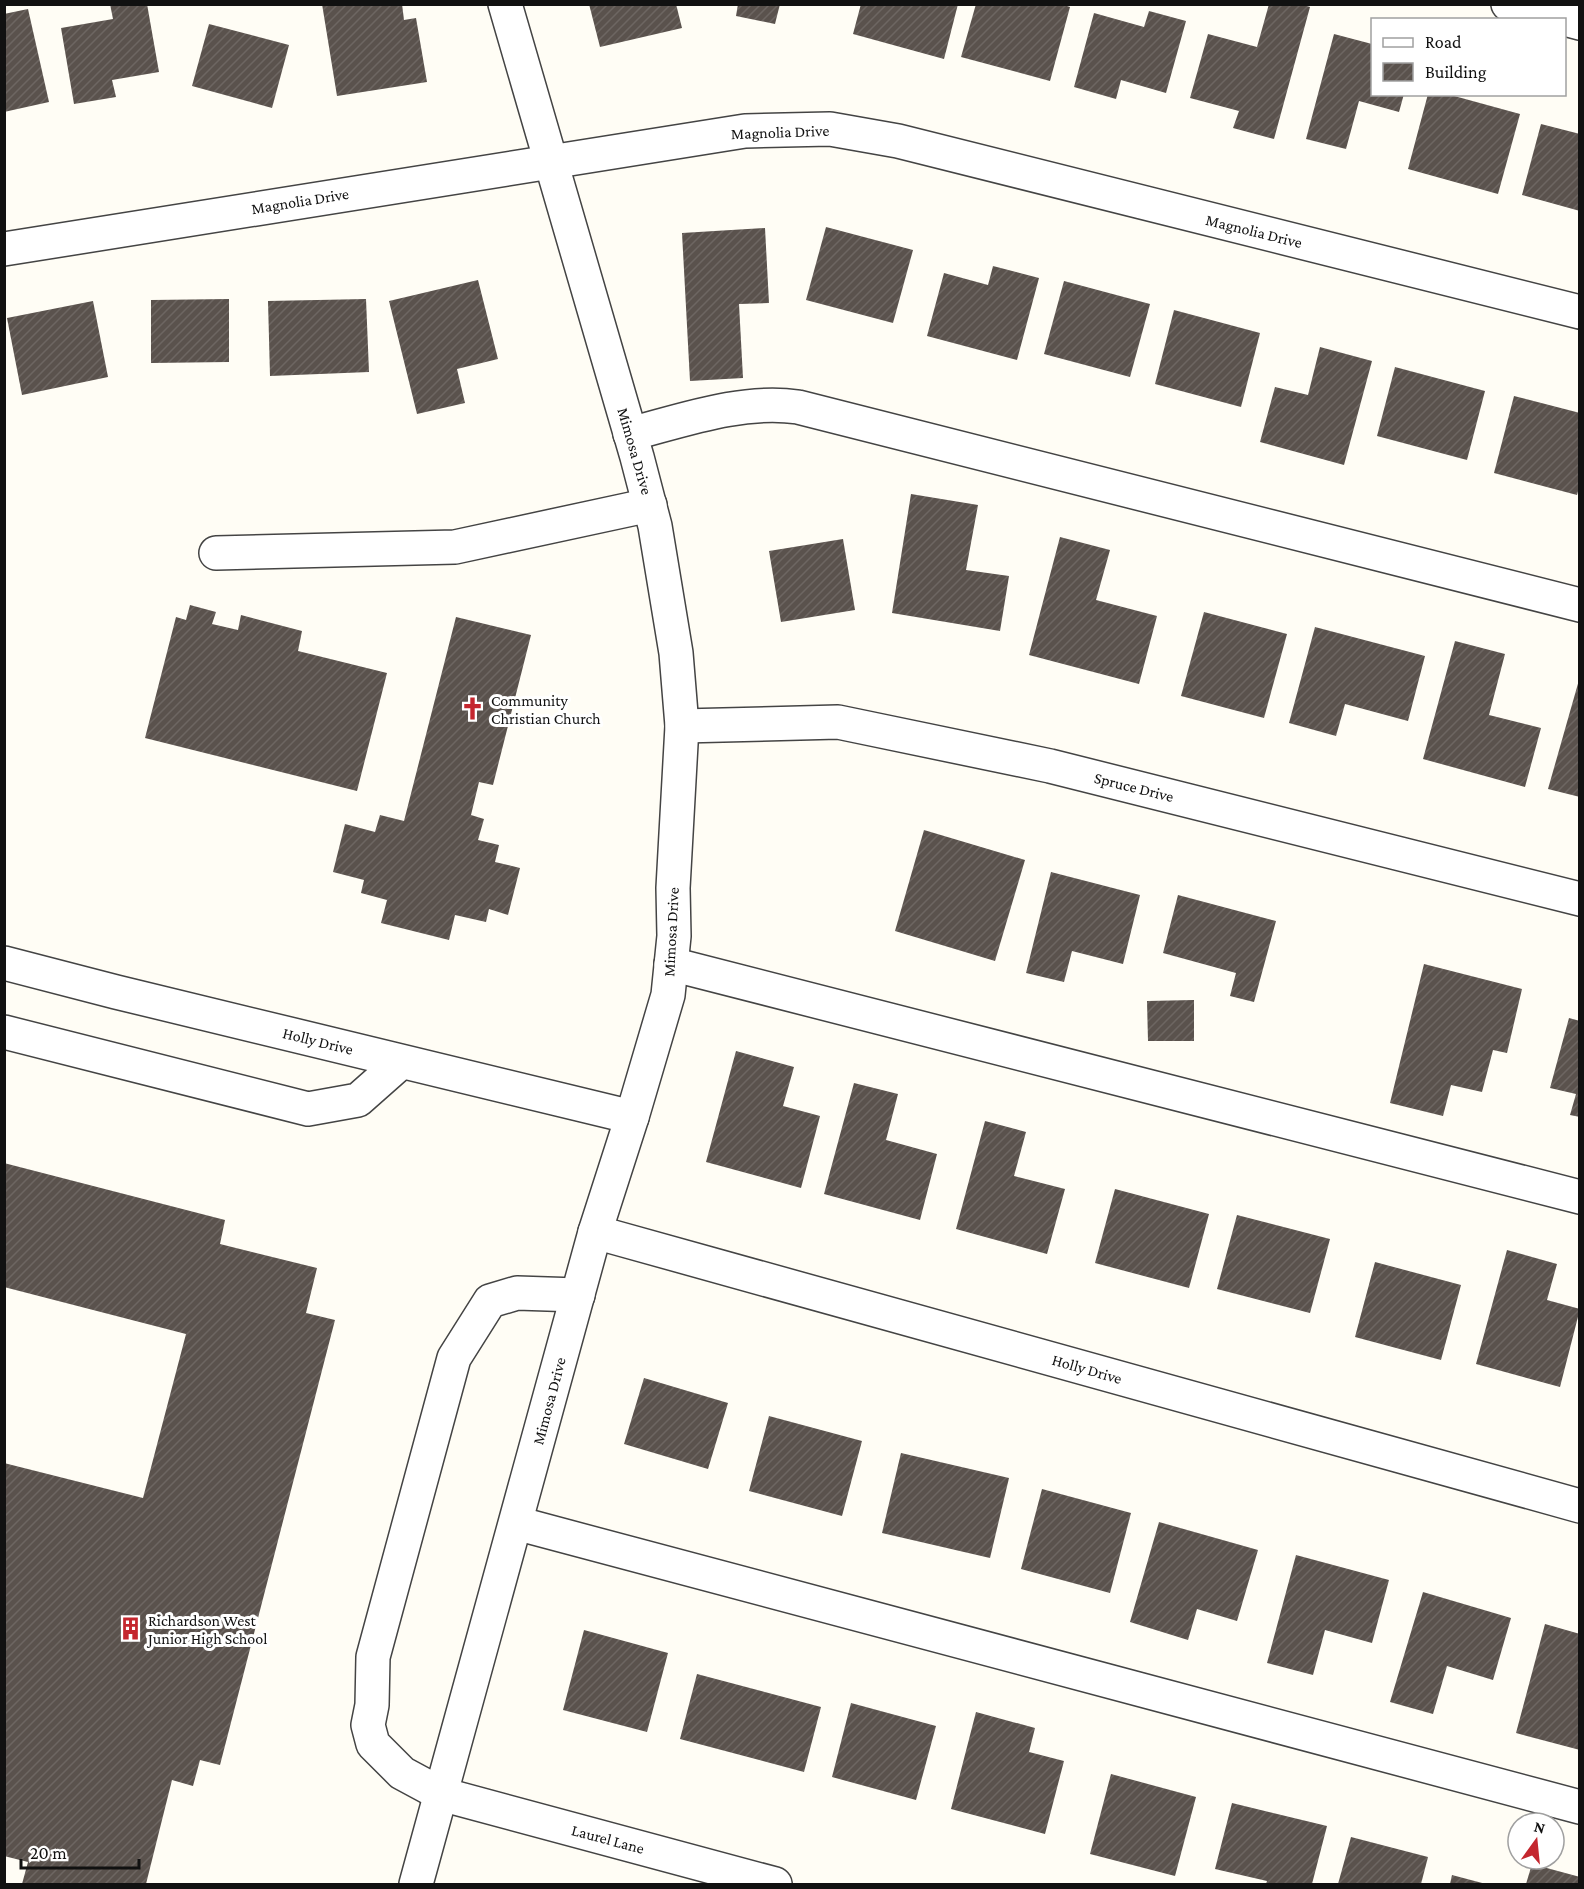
<svg xmlns="http://www.w3.org/2000/svg" width="1584" height="1889" font-family="'Crimson Pro',serif">
<style>
.building{fill:url(#building-hatch)}
.lines{fill:none;stroke-linecap:round;stroke-linejoin:round}
.minor-casing{stroke:#444;stroke-width:36}
.minor{stroke:#fff;stroke-width:33}
.labels{text-anchor:middle;dominant-baseline:central;stroke-width:6;stroke-linejoin:round;paint-order:stroke}
.street-label{font-size:16px;fill:#111;stroke:#fff}
.poi-label{font-size:16px;fill:#111;stroke:#fff;text-anchor:start}
</style>
<defs>
<pattern id="building-hatch" width="6" height="6" patternUnits="userSpaceOnUse" patternTransform="scale(1.5)"><rect width="6" height="6" fill="#5a524d"/><path d="M-1 1l2-2M0 6l6-6M5 7l2-2" fill="none" stroke="#6d6662"/></pattern>
</defs>
<rect width="100%" height="100%" fill="#fffdf5"/>
<g class="building">
<polygon points="110,4 147,4 159,72 112,80 116,97 74,104 61,28 113,19"/>
<polygon points="322,4 402,4 404,20 416,18 427,82 337,96"/>
<polygon points="589,4 676,4 682,28 600,47"/>
<polygon points="738,4 780,4 775,24 736,16"/>
<polygon points="861,4 958,4 944,59 853,34"/>
<polygon points="976,4 1061,4 1070,7 1050,81 961,57"/>
<polygon points="1269,4 1301,4 1310,7 1274,139 1233,128 1239,111 1190,98 1208,34 1257,47"/>
<polygon points="28,9 49,102 4,112 4,14"/>
<polygon points="1149,11 1186,21 1166,93 1121,80 1116,99 1074,87 1094,13 1144,27"/>
<polygon points="209,24 289,45 272,108 192,86"/>
<polygon points="1334,34 1372,44 1372,94 1404,94 1399,112 1359,101 1346,149 1306,139"/>
<polygon points="1428,94 1447,94 1520,114 1498,194 1408,169"/>
<polygon points="1541,124 1580,134 1580,211 1522,195"/>
<polygon points="826,227 913,250 893,323 806,300"/>
<polygon points="765,228 769,303 739,304 743,378 690,381 682,233"/>
<polygon points="993,266 1039,278 1017,360 927,336 944,273 988,285"/>
<polygon points="478,280 498,359 457,369 465,403 417,414 389,301"/>
<polygon points="1064,281 1150,304 1130,377 1044,354"/>
<polygon points="229,299 229,362 151,363 151,300"/>
<polygon points="366,299 369,372 270,376 268,301"/>
<polygon points="93,301 108,377 22,395 7,318"/>
<polygon points="1174,310 1260,333 1241,407 1155,384"/>
<polygon points="1320,347 1372,361 1344,465 1260,442 1275,387 1308,395"/>
<polygon points="1395,367 1485,391 1467,460 1377,436"/>
<polygon points="1514,396 1580,413 1580,485 1577,495 1494,473"/>
<polygon points="911,494 978,505 966,570 1009,576 1000,631 892,613"/>
<polygon points="1060,537 1110,550 1096,600 1157,616 1139,684 1029,655"/>
<polygon points="843,539 855,610 781,622 769,551"/>
<polygon points="190,605 216,612 212,624 238,630 241,615 302,631 298,651 387,673 357,791 145,738 176,617 186,620"/>
<polygon points="1204,612 1287,634 1264,718 1181,696"/>
<polygon points="456,617 531,635 493,785 479,782 471,815 484,819 478,840 499,845 495,862 520,868 508,915 489,909 486,922 455,915 449,940 381,923 387,900 361,893 364,880 333,872 345,824 375,832 380,815 404,821"/>
<polygon points="1315,627 1425,656 1408,721 1345,704 1336,736 1289,723"/>
<polygon points="1455,641 1505,654 1489,715 1541,728 1525,787 1423,759"/>
<polygon points="1579,680 1580,680 1580,797 1548,789"/>
<polygon points="924,830 1025,860 995,961 895,931"/>
<polygon points="1051,872 1140,895 1123,964 1072,951 1064,982 1026,973"/>
<polygon points="1178,895 1276,921 1254,1002 1230,996 1236,973 1163,953"/>
<polygon points="1424,964 1522,989 1507,1053 1493,1050 1482,1092 1451,1085 1443,1116 1390,1103"/>
<polygon points="1194,1000 1194,1041 1148,1041 1147,1001"/>
<polygon points="1569,1018 1580,1021 1580,1117 1570,1115 1576,1094 1550,1088"/>
<polygon points="736,1051 794,1067 783,1106 820,1116 801,1188 706,1162"/>
<polygon points="854,1083 898,1094 886,1140 937,1154 920,1220 824,1194"/>
<polygon points="985,1121 1026,1132 1014,1176 1065,1189 1047,1254 956,1229"/>
<polygon points="4,1163 225,1220 220,1244 317,1268 306,1313 335,1320 220,1765 200,1760 193,1786 172,1780 146,1884 22,1884 28,1862 4,1856 4,1463 143,1498 186,1334 4,1287"/>
<polygon points="1115,1189 1209,1214 1189,1288 1095,1263"/>
<polygon points="1237,1215 1330,1239 1310,1313 1217,1289"/>
<polygon points="1507,1250 1557,1264 1547,1300 1580,1309 1560,1387 1476,1364"/>
<polygon points="1375,1262 1461,1285 1441,1360 1355,1337"/>
<polygon points="644,1378 728,1403 708,1469 624,1444"/>
<polygon points="769,1416 862,1441 842,1516 749,1491"/>
<polygon points="901,1453 1009,1478 990,1558 882,1533"/>
<polygon points="1042,1489 1131,1513 1110,1593 1021,1569"/>
<polygon points="1159,1522 1258,1550 1237,1621 1197,1609 1188,1640 1130,1622"/>
<polygon points="1296,1555 1389,1580 1372,1643 1325,1630 1313,1675 1267,1663"/>
<polygon points="1423,1592 1511,1618 1493,1680 1447,1666 1433,1714 1390,1702"/>
<polygon points="1545,1624 1580,1634 1580,1750 1516,1733"/>
<polygon points="584,1630 668,1653 647,1732 563,1710"/>
<polygon points="697,1674 821,1707 804,1772 680,1739"/>
<polygon points="851,1703 936,1726 916,1800 832,1777"/>
<polygon points="976,1712 1035,1728 1029,1752 1064,1761 1045,1834 951,1809"/>
<polygon points="1111,1774 1196,1797 1175,1876 1090,1854"/>
<polygon points="1232,1803 1327,1826 1312,1884 1266,1884 1267,1881 1215,1869"/>
<polygon points="1351,1837 1428,1857 1421,1884 1338,1884"/>
<polygon points="1532,1864 1580,1877 1580,1884 1526,1884"/>
<polygon points="1452,1875 1486,1884 1450,1884"/>
</g>
<g class="lines">
<defs>
<g id="minor">
<polyline points="1508,4 1580,23"/>
<polyline points="4,249 745,131 830,129 898,141 1580,312"/>
<path d="M630 434C684 420 742 399 798 407L1580 605"/>
<polyline points="216,553 455,547 650,505"/>
<polyline points="682,726 838,722 1050,766 1580,899"/>
<polyline points="4,963 116,992 632,1117"/>
<polyline points="671,964 1580,1197"/>
<polyline points="4,1032 308,1109 358,1100 401,1062"/>
<polyline points="595,1232 1580,1506"/>
<polyline points="578,1295 517,1293 490,1301 454,1358 373,1657 372,1705 368,1725 373,1744 402,1773 441,1794 775,1884"/>
<polyline points="516,1523 1580,1807"/>
<polyline points="416,1884 595,1232 632,1117 668,995 674,936 673,888 682,726 676,653 655,526 637,457 505,4"/>
</g>
</defs>
<use href="#minor" class="minor-casing"/>
<use href="#minor" class="minor"/>
</g>
<defs>
<symbol id="church-bare" viewBox="-9 -9 18 18"><path d="M-1.2-6h2.4v3.5h3.3v2.4h-3.3V6h-2.4V-.1h-3.3v-2.4h3.3Z" fill="#c4262e" stroke="#fff" stroke-width="2.5" paint-order="stroke"/></symbol>
<symbol id="building-bare" viewBox="-9 -9 18 18"><path d="M-4-6H4V6H1V3H-1V6H-4ZM-2.5-4.3h1.7v1.8h-1.7ZM.8-4.3h1.7v1.8H.8ZM-2.5-1h1.7V.8h-1.7ZM.8-1h1.7V.8H.8Z" fill="#c4262e" stroke="#fff" stroke-width="2.5" paint-order="stroke"/></symbol>
</defs>
<g fill-rule="evenodd">
<use href="#church-bare" x="456" y="692" width="33" height="33"/>
<use href="#building-bare" x="114" y="1612" width="33" height="33"/>
</g>
<g class="labels">
<g class="street-label">
<text transform="translate(780 132) rotate(-2)">Magnolia Drive</text>
<text transform="translate(300 201) rotate(-9)">Magnolia Drive</text>
<text transform="translate(1254 231) rotate(14)">Magnolia Drive</text>
<text transform="translate(635 451) rotate(74)">Mimosa Drive</text>
<text transform="translate(1134 787) rotate(14)">Spruce Drive</text>
<text transform="translate(671 932) rotate(-87)">Mimosa Drive</text>
<text transform="translate(318 1041) rotate(14)">Holly Drive</text>
<text transform="translate(1087 1369) rotate(16)">Holly Drive</text>
<text transform="translate(549 1401) rotate(-75)">Mimosa Drive</text>
<text transform="translate(608 1839) rotate(15)">Laurel Lane</text>
</g>
<g class="poi-label">
<text x="491" y="700">Community<tspan x="491" dy="18">Christian Church</tspan></text>
<text x="148" y="1620">Richardson West<tspan x="148" dy="18">Junior High School</tspan></text>
</g>
</g>
<rect width="1584" height="1889" fill="none" stroke="#111111" stroke-width="12"/>
<rect x="1371" y="18" width="195" height="78" fill="#ffffff" stroke="#a0a0a0" stroke-width="1.5"/>
<rect x="1383" y="38" width="30" height="9" fill="#ffffff" stroke="#a0a0a0" stroke-width="1.5"/>
<text x="1425" y="48" font-size="18" fill="#111111">Road</text>
<rect x="1383" y="63" width="30" height="18" fill="url(#building-hatch)" stroke="#a0a0a0" stroke-width="1.5"/>
<text x="1425" y="78" font-size="18" fill="#111111">Building</text>
<g transform="translate(1536 1841) rotate(15)"><circle r="28" fill="#ffffff" stroke="#a0a0a0" stroke-width="1.5"/>
<path d="M0-4.5L10 22L0 15L-10 22Z" fill="#c4262e"/>
<text y="-9" font-size="16" font-weight="bold" text-anchor="middle" fill="#111111">N</text>
</g>
<path d="M21 1859v9h118v-9" fill="none" stroke="#111111" stroke-width="3"/>
<text x="30" y="1859" font-size="18" fill="#111111" stroke="#ffffff" stroke-width="4.5" paint-order="stroke">20 m</text>
</svg>
